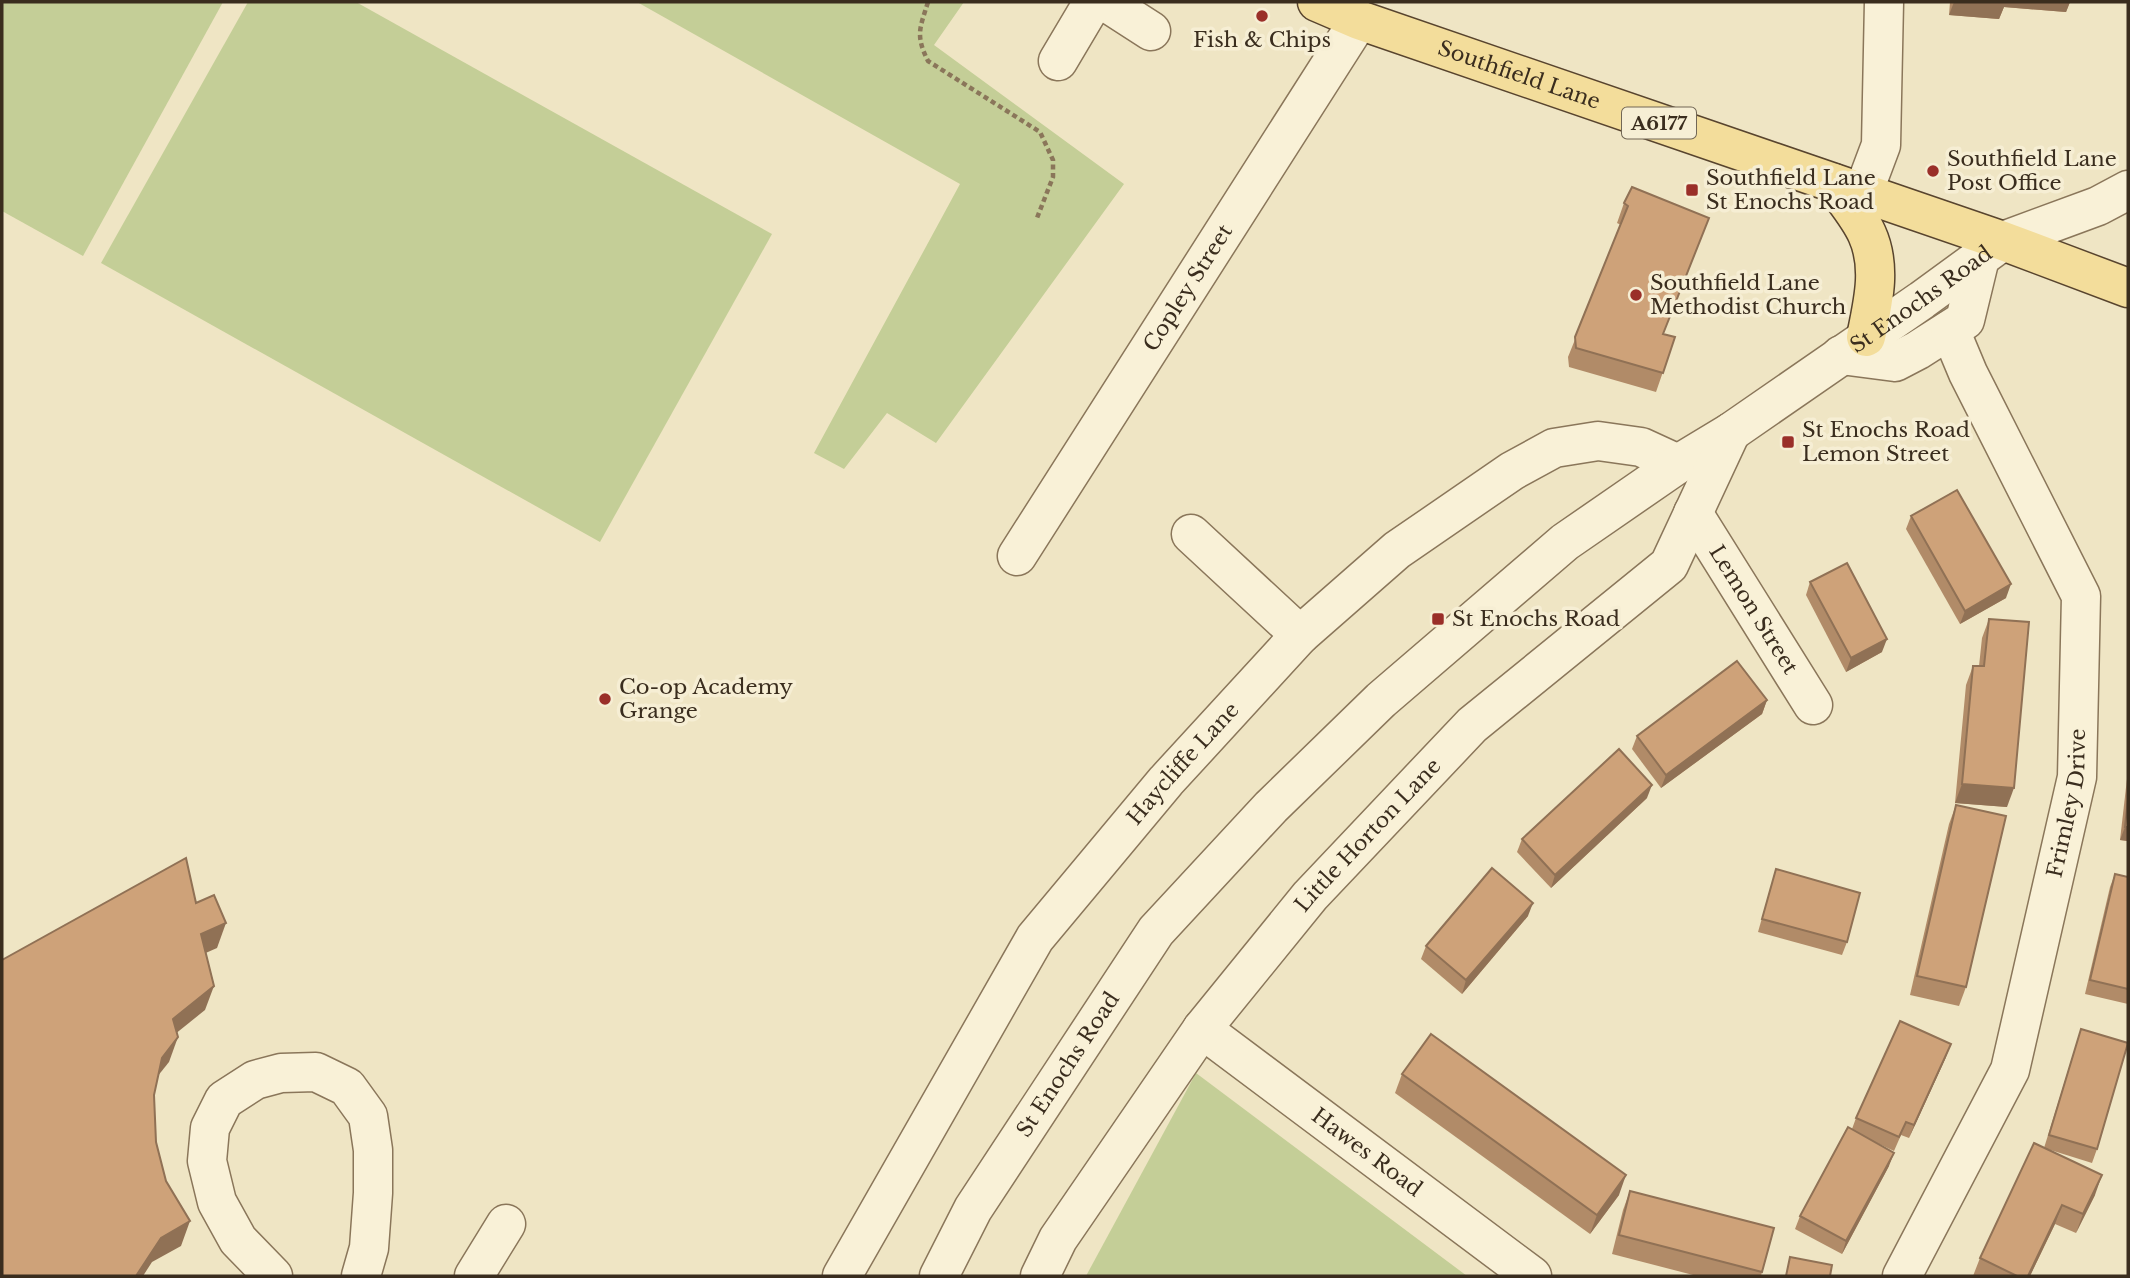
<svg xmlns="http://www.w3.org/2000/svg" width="2130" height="1278" font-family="'Libre Baskerville',serif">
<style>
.green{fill:#c4ce97}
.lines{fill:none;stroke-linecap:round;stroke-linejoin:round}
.minor-casing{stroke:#8a765a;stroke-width:41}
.major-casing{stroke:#58442e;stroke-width:41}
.path{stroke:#8a765a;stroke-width:4.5;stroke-dasharray:5 3.5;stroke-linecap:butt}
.minor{stroke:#f9f1d7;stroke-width:38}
.major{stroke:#f3dd9b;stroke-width:38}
.wall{fill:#b18b68}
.shaded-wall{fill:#907155}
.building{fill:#cea279;stroke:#907155;stroke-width:2}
.poi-dot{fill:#9a2f29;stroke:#f6eed4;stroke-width:2.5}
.labels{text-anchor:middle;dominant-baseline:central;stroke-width:7;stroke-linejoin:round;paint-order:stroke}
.shield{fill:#f6eed4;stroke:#726755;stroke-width:2}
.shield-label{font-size:19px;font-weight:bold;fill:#3a2d1e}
.poi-label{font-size:21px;fill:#3a2d1e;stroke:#f6eed4;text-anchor:start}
.street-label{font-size:21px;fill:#3a2d1e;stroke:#f6eed4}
</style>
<rect width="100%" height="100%" fill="#efe5c4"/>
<g class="green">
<polygon points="2,2 223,2 83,256 2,211"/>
<polygon points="248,2 356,2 772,234 600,542 101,263"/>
<polygon points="637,2 964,2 934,45 1124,184 936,443 887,413 844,469 814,453 960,184"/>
<polygon points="1196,1073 1467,1276 1086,1276"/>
</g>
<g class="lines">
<defs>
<g id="minor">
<polyline points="1106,2 1151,31"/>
<polyline points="1058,61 1093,2"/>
<polyline points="1863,193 1881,145 1884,2"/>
<polyline points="1841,355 1895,362 1918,350 1965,320 1980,258"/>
<path id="s1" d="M1693 513 1813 705"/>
<polyline points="1191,534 1300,635"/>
<path id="s2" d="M1017 556 1359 20"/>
<path id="s3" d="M1202 1029 1532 1276"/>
<polyline points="273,1276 238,1240 217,1202 207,1161 210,1128 224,1100 255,1080 281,1073 316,1072 347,1087 368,1116 373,1150 373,1193 369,1248 361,1276"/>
<polyline points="474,1276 506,1224"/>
<path id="s4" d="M842 1276 1035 938 1166 781 1300 635 1397 550 1512 471 1554 448 1598 441 1641 447 1678 464"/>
<path id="s5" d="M939 1276 973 1209 1156 931 1271 807 1381 700 1565 542 1678 464 1731 432 1922 300 2003 241 2098 206 2128 190"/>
<path id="s6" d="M1040 1276 1058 1239 1202 1029 1310 896 1472 725 1669 565 1731 432"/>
<path id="s7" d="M1902 1276 2010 1070 2077 777 2081 596 1968 373 1950 330"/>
</g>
<g id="major">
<path id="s8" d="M1317 2 1359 20 2003 241 2128 288"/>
<path d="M1833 183C1844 199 1859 216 1867 234 1882 267 1873 303 1866 337"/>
</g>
</defs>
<use href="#minor" class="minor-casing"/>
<use href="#major" class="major-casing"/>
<path class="path" d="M928 2C920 28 915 35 928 61L1040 132 1053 160V177L1037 218"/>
<use href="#minor" class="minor"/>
<use href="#major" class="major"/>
</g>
<g class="wall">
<polygon points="1950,2 2070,2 2066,12 2004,7 1999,19 1949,15"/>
<polygon points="1632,187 1664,334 1675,337 1656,392 1569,367 1568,357 1621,225 1617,223 1624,203"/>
<polygon points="1911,516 2006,598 1960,624 1906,529"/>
<polygon points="1810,582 1882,652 1846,672 1806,595"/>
<polygon points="1989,619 2007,807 1955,803 1966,685 1973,666 1979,666 1982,638"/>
<polygon points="1767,700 1762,714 1661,788 1632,749 1637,736"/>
<polygon points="2128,770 2128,841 2120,840"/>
<polygon points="1647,798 1551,888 1517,852 1522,839"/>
<polygon points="1956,805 1966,987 1959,1006 1910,995 1949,824"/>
<polygon points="1776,869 1847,942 1842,955 1758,932"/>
<polygon points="2115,874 2128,877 2128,1004 2085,994 2110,887"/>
<polygon points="1528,916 1462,994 1421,959 1426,946"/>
<polygon points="2081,1029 2097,1149 2092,1163 2044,1148"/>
<polygon points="1946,1057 1909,1138 1901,1135 1894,1151 1875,1142 1889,1166 1842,1254 1795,1229 1800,1216 1852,1129 1856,1118"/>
<polygon points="1402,1074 1619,1195 1590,1234 1395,1093"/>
<polygon points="2034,1143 2095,1195 2076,1233 2055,1224 2030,1276 1973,1276 1980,1258"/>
<polygon points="1630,1191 1762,1272 1761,1276 1697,1276 1612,1254 1623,1210"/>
</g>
<g class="shaded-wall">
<polygon points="1954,2 2070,2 2066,12 2004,7 1999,19 1949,15"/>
<polygon points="2011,584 2006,598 1960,624 1965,611"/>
<polygon points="1887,639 1882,652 1846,672 1851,658"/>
<polygon points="1767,700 1762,714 1661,788 1666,775"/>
<polygon points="1962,784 2014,788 2007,807 1955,803"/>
<polygon points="1652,785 1647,798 1551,888 1555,875"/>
<polygon points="2125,827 2128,827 2128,841 2120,840"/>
<polygon points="1533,903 1528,916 1462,994 1466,980"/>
<polygon points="226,923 217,948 192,959 201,934"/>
<polygon points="214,986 205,1010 164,1043 173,1019"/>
<polygon points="178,1037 169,1062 153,1082 162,1058"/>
<polygon points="1951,1044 1946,1057 1909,1138 1914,1125"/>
<polygon points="1894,1153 1889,1166 1842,1254 1846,1241"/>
<polygon points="1626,1175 1619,1195 1590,1234 1597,1215"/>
<polygon points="2102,1175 2095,1195 2076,1233 2083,1214"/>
<polygon points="2062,1205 2055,1224 2030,1276 2028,1276"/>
<polygon points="190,1221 181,1246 152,1262 143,1276 136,1276 161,1238"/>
</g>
<g class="building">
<polygon points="1632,187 1709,218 1663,334 1675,337 1663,373 1576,348 1575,337 1628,206 1624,203"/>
<polygon points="1957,490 2011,584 1965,611 1911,516"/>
<polygon points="1847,563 1887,639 1851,658 1810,582"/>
<polygon points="1989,619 2029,622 2014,788 1962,784 1973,666 1984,666"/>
<polygon points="1737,661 1767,700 1666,775 1637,736"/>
<polygon points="1619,749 1652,785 1555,875 1522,839"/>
<polygon points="2128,799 2128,827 2125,827"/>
<polygon points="1956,805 2006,816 1966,987 1917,976"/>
<polygon points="186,858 196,903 214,895 226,923 201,934 214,986 173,1019 178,1037 162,1058 154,1095 156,1142 166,1181 190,1221 161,1238 136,1276 2,1276 2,960"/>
<polygon points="1492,868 1533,903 1466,980 1426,946"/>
<polygon points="1776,869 1860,893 1847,942 1762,919"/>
<polygon points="2115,874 2128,877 2128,989 2090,980"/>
<polygon points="1900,1021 1951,1044 1914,1125 1906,1122 1899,1137 1856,1118"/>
<polygon points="2081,1029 2128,1043 2097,1149 2049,1135"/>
<polygon points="1431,1034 1626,1175 1597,1215 1402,1074"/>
<polygon points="1848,1127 1894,1153 1846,1241 1800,1216"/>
<polygon points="2034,1143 2102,1175 2083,1214 2062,1205 2028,1276 2017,1276 1980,1258"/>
<polygon points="1630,1191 1774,1228 1762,1272 1619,1235"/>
<polygon points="1790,1257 1832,1265 1830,1276 1786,1276"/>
</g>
<g class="poi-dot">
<circle cx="1262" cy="16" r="7"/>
<circle cx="1933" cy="171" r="7"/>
<rect x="1685" y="183" width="14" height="14" rx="3.5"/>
<circle cx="1636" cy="295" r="7"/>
<rect x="1781" y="435" width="14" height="14" rx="3.5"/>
<rect x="1431" y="612" width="14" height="14" rx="3.5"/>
<circle cx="605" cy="699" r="7"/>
</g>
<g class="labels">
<rect class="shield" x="1622" y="107.5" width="74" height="31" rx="5"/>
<g class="shield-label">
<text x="1659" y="123">A6177</text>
</g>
<g class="poi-label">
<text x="1262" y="40" text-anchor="middle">Fish &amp; Chips</text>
<text x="1947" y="159">Southfield Lane<tspan x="1947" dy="24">Post Office</tspan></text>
<text x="1706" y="178">Southfield Lane<tspan x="1706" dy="24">St Enochs Road</tspan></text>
<text x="1650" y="283">Southfield Lane<tspan x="1650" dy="24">Methodist Church</tspan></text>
<text x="1802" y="430">St Enochs Road<tspan x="1802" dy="24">Lemon Street</tspan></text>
<text x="1452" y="619">St Enochs Road</text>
<text x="619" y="687">Co-op Academy<tspan x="619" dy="24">Grange</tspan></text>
</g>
<g class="street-label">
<text stroke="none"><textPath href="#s8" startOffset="215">Southfield Lane</textPath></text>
<text stroke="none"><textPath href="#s2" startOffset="318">Copley Street</textPath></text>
<text stroke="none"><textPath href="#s5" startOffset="1404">St Enochs Road</textPath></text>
<text stroke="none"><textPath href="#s1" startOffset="114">Lemon Street</textPath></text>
<text stroke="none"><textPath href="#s4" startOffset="618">Haycliffe Lane</textPath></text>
<text stroke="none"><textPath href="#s7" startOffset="506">Frimley Drive</textPath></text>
<text stroke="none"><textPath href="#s6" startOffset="551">Little Horton Lane</textPath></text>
<text stroke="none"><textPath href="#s5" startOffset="248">St Enochs Road</textPath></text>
<text stroke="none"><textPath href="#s3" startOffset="206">Hawes Road</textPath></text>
</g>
</g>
<rect width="2130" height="1278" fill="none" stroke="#3a2d1e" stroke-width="7"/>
</svg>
